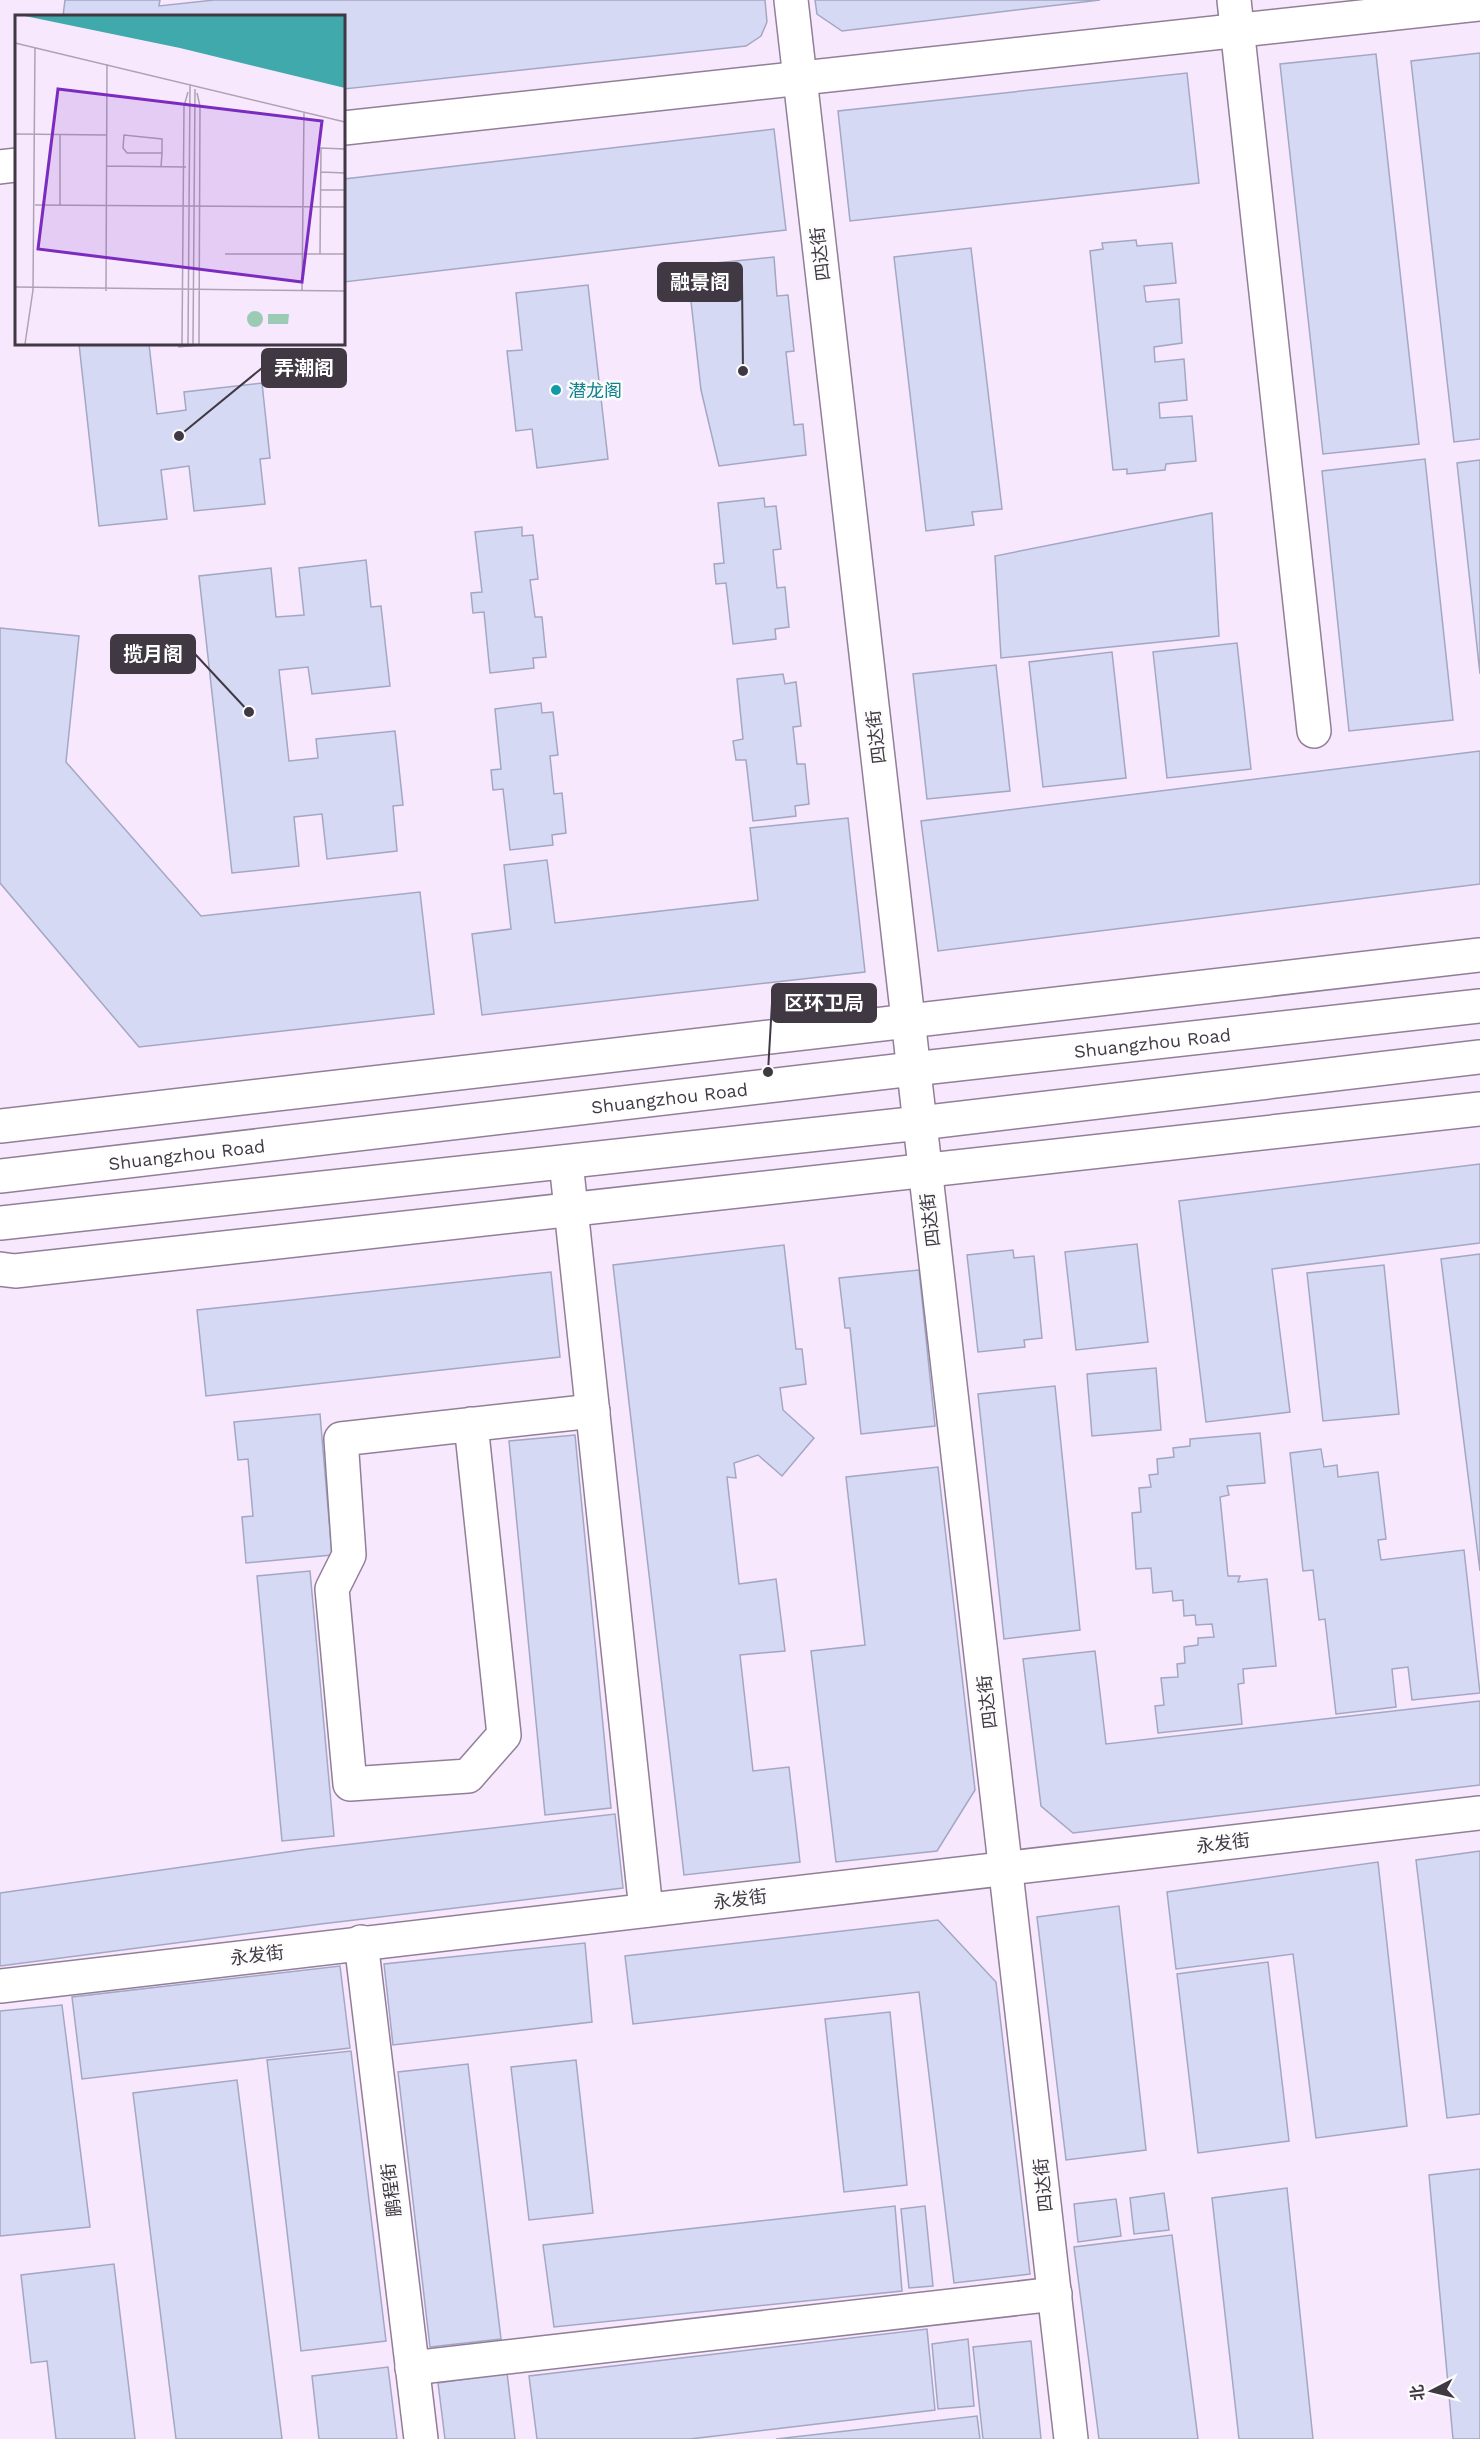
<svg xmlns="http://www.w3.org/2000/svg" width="1480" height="2439" font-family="'Work Sans','Noto Sans SC',sans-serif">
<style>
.building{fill:#d5d9f4;stroke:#a4a7c4;stroke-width:1.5}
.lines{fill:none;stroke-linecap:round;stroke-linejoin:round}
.minor-casing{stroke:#917f97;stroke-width:36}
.major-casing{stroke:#917f97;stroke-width:36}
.minor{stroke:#fff;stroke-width:33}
.major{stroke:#fff;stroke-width:33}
.culture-dot{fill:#0f9aa8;stroke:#fcfcfc;stroke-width:2}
.labels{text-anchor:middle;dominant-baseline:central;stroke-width:5;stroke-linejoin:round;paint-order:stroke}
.street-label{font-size:18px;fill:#403943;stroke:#fcfcfc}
.culture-label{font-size:18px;fill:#0d838f;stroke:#fcfcfc;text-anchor:start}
.inset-road{fill:none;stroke:#aea2b3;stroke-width:1.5}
.view{fill:#7b2cbf;fill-opacity:0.15;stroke:#7b2cbf;stroke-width:3}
.inset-edge{fill:none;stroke:#403943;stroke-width:3}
.leader{fill:none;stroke:#403943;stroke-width:2}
.callout-dot{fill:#403943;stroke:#fcfcfc;stroke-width:2}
.callout{fill:#403943;stroke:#403943;stroke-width:2}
.callout-label{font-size:20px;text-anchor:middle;font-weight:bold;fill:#fff}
</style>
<rect width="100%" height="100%" fill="#f8e8fe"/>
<g class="building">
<polygon points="65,0 160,0 159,6 214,0 765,0 767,22 761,36 746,46 344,89 344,16 63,16"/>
<polygon points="815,0 1100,0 842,31 817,14"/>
<polygon points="1480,53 1480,439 1454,442 1411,61"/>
<polygon points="1376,54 1419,444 1323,454 1280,64"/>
<polygon points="1187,73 1199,183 850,221 838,111"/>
<polygon points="774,129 786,230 344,282 344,179"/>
<polygon points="1136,240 1137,246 1172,243 1176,283 1144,286 1146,302 1179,299 1182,343 1154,347 1155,362 1184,359 1187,400 1159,403 1160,418 1192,416 1196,461 1166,464 1165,470 1127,474 1127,469 1113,470 1090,251 1103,249 1102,243"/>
<polygon points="971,248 1002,509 972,512 974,525 926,531 894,257"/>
<polygon points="774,257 777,296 788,295 794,351 786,352 794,425 803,424 806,455 719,466 701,390 687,266"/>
<polygon points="588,285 608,459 537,468 532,429 516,431 507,351 522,350 516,293"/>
<polygon points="79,344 149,344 157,414 186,410 184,392 262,383 270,458 260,459 265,504 194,511 189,466 161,470 167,519 99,526"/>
<polygon points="178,344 209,344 179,347"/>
<polygon points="1425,459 1453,720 1349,731 1322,471"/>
<polygon points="1480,460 1480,674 1457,463"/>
<polygon points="764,498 765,507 776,506 781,549 773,550 777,588 785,587 789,627 775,629 776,639 733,644 726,583 716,584 714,564 724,563 718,503"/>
<polygon points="1212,513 1219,636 1001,658 995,556"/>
<polygon points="522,527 522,536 533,535 538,579 530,580 535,617 542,617 546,657 533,658 534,668 490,673 484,612 473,613 471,593 482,592 475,532"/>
<polygon points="366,560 371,607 381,606 390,686 312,694 308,667 279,670 289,761 318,758 316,739 395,731 403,805 393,806 397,851 327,859 322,814 294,817 299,866 232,873 199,576 271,568 276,617 304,615 299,568"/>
<polygon points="0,628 79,636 66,762 201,916 420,892 434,1014 139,1047 0,883"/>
<polygon points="1237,643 1251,769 1167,778 1153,652"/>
<polygon points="1112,652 1126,778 1043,787 1029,662"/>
<polygon points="996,665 1010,791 927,799 913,674"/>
<polygon points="783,674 785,684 796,682 801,726 793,727 797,764 805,764 809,804 795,806 796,816 753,821 746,760 736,760 733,741 743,739 737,679"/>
<polygon points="541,703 542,713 553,712 558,755 550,756 554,794 562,793 566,833 552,835 553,845 510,850 503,789 493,790 491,770 501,769 495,709"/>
<polygon points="1480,751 1480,884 938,951 921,821"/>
<polygon points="848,818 865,972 482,1015 472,934 511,929 504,865 547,860 555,923 758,900 750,828"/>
<polygon points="1480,1164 1480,1243 1272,1269 1290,1412 1206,1422 1179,1201"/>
<polygon points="1137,1244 1148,1342 1076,1350 1065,1252"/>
<polygon points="784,1245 796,1349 802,1349 806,1384 780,1388 783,1410 814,1438 782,1476 758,1455 734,1463 736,1478 727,1477 739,1584 776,1579 785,1651 740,1655 753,1771 789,1767 800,1862 684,1875 613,1265"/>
<polygon points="1013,1250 1014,1258 1034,1256 1042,1338 1024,1340 1025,1347 978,1352 967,1255"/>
<polygon points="1480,1254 1480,1571 1441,1259"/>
<polygon points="1384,1265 1399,1414 1323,1421 1307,1273"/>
<polygon points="919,1270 935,1426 861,1434 850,1328 845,1328 839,1278"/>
<polygon points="551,1272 560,1357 206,1396 197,1310"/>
<polygon points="1156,1368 1161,1430 1092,1436 1087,1374"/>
<polygon points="1055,1386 1080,1630 1004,1639 978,1394"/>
<polygon points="320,1414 332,1555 246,1563 242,1517 253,1516 248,1459 238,1460 234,1422"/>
<polygon points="1260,1433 1265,1483 1227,1486 1229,1495 1220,1497 1228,1576 1240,1576 1238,1582 1267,1579 1276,1666 1243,1669 1244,1683 1238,1684 1242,1724 1158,1733 1155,1706 1164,1705 1161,1678 1178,1677 1177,1664 1185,1663 1184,1647 1198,1645 1198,1638 1214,1637 1212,1624 1196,1625 1195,1615 1184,1616 1183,1600 1173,1601 1172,1591 1153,1593 1151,1568 1136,1569 1132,1513 1141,1512 1139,1488 1151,1487 1149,1475 1158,1474 1157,1459 1174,1457 1173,1448 1190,1446 1190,1439"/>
<polygon points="575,1435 611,1808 545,1815 509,1441"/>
<polygon points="1321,1449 1324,1467 1337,1465 1338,1477 1378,1472 1386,1539 1378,1540 1381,1560 1464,1550 1480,1693 1412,1700 1408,1667 1392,1669 1396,1707 1336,1714 1325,1619 1319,1620 1313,1570 1303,1571 1290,1453"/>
<polygon points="938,1467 975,1790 937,1851 836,1862 811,1651 865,1645 846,1477"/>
<polygon points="310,1571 334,1836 282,1841 257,1576"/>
<polygon points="1095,1651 1106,1744 1480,1701 1480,1785 1073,1833 1041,1806 1023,1659"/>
<polygon points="615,1814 623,1888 321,1924 0,1966 0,1893 308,1849"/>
<polygon points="1480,1851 1480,2114 1447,2118 1416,1860"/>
<polygon points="1378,1862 1407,2126 1316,2138 1293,1954 1176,1969 1167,1892"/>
<polygon points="1119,1906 1146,2150 1066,2160 1037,1917"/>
<polygon points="938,1920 996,1982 1030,2274 954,2283 919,1992 633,2024 625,1956"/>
<polygon points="585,1943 592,2022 393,2045 384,1964"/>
<polygon points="1268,1962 1289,2141 1198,2153 1177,1974"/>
<polygon points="340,1966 350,2048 82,2079 72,1997"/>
<polygon points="62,2005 90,2227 0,2236 0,2011"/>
<polygon points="890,2012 907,2185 844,2192 825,2019"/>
<polygon points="351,2051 386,2341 301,2351 267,2060"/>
<polygon points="576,2060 593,2213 529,2220 511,2067"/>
<polygon points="468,2064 501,2339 430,2347 398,2072"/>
<polygon points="237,2080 282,2439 176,2439 133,2093"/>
<polygon points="1480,2169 1480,2439 1453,2439 1429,2175"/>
<polygon points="1287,2188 1313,2439 1239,2439 1212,2198"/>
<polygon points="1164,2193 1169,2230 1134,2234 1130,2198"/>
<polygon points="1116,2199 1121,2236 1078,2242 1074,2204"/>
<polygon points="895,2206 902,2291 554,2327 543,2245"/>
<polygon points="925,2206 933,2286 909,2288 901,2209"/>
<polygon points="1172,2235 1198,2439 1099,2439 1074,2247"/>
<polygon points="114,2264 135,2439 56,2439 47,2361 31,2363 21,2275"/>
<polygon points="927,2329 935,2410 690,2439 537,2439 529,2376"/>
<polygon points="968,2339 974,2406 938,2409 932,2344"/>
<polygon points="1031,2341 1041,2439 983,2439 973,2347"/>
<polygon points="388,2367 397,2439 319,2439 312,2376"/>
<polygon points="507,2373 515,2439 445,2439 438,2383"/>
<polygon points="977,2416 980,2439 776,2439"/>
</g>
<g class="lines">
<defs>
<g id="minor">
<polyline points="791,0 1071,2439"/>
<polyline points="1234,0 1314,731"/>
<polyline points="344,128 1480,4"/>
<polyline points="0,167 16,165"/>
<polyline points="0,1126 1480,955"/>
<polyline points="566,1162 646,1910"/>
<polyline points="0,1269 15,1271 1480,1109"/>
<polyline points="471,1424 504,1735 468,1776 350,1784 332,1589 349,1555 341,1439 593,1411"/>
<polyline points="361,1942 421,2439"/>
<polyline points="0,1986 1480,1813"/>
<polyline points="412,2368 1055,2294"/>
</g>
<g id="major">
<path id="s1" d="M0 1176 913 1069 1480 1006"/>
<polyline points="0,1223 920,1123 1480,1057"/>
</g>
</defs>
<use href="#minor" class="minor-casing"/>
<use href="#major" class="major-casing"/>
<use href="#minor" class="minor"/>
<use href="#major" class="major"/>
</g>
<circle class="culture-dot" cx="556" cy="390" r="6"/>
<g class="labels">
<g class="street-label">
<text transform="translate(820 254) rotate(-97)">四达街</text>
<text transform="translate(876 737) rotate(-97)">四达街</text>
<text stroke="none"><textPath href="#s1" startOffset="1160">Shuangzhou Road</textPath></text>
<text stroke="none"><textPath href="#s1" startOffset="674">Shuangzhou Road</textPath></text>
<text stroke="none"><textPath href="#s1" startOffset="188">Shuangzhou Road</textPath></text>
<text transform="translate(930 1220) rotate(-97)">四达街</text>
<text transform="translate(987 1702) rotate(-97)">四达街</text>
<text transform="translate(1223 1843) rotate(-7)">永发街</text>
<text transform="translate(740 1899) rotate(-7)">永发街</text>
<text transform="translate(257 1955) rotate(-7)">永发街</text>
<text transform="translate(1043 2185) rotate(-96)">四达街</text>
<text transform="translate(391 2190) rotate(-97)">鹏程街</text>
</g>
<g class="culture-label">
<text x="568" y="390">潜龙阁</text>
</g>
</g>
<g transform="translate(15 15)">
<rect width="330" height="330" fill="#f8e8fe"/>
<path d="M232 304a8 8 0 1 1 16 0a8 8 0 1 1-16 0ZM253 299H274L273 309H253Z" fill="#9ccbb4"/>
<path d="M10 1H330V73L165 33Z" fill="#3fa9ab"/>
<path class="inset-road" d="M0 28 330 107M182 78 185 91 184 329M0 119 92 120M92 151 171 152M146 152 147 138V124L109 120 108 133 112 138H147M306 157 330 158M306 175H330M20 190 330 192M45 190V119M210 239H330M305 239 306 133 330 134M0 272 330 276M91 276 92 49M287 276 289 97M10 329 18 275 20 32M167 329 169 91 173 77M173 329 175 69M178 329 180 74"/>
<path class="view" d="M43 74 307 106 287 267 23 234Z"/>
<rect width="330" height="330" class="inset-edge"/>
</g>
<path class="leader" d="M743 371L742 282M179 436L262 368M249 712L195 654M768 1072L772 1003"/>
<g class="callout-dot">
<circle cx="743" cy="371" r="6"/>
<circle cx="179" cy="436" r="6"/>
<circle cx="249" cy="712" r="6"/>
<circle cx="768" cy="1072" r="6"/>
</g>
<g class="callout">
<rect x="658" y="263" width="84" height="38" rx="6"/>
<rect x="262" y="349" width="84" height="38" rx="6"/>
<rect x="111" y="635" width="84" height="38" rx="6"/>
<rect x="772" y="984" width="104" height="38" rx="6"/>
</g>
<g class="callout-label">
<text x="700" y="289">融景阁</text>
<text x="304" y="375">弄潮阁</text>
<text x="153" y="661">揽月阁</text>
<text x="824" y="1010">区环卫局</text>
</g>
<g transform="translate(1432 2391) rotate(263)" stroke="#fcfcfc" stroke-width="4.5" paint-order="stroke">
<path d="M0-4.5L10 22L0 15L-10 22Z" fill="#403943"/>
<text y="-9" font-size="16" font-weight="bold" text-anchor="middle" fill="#403943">北</text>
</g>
</svg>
